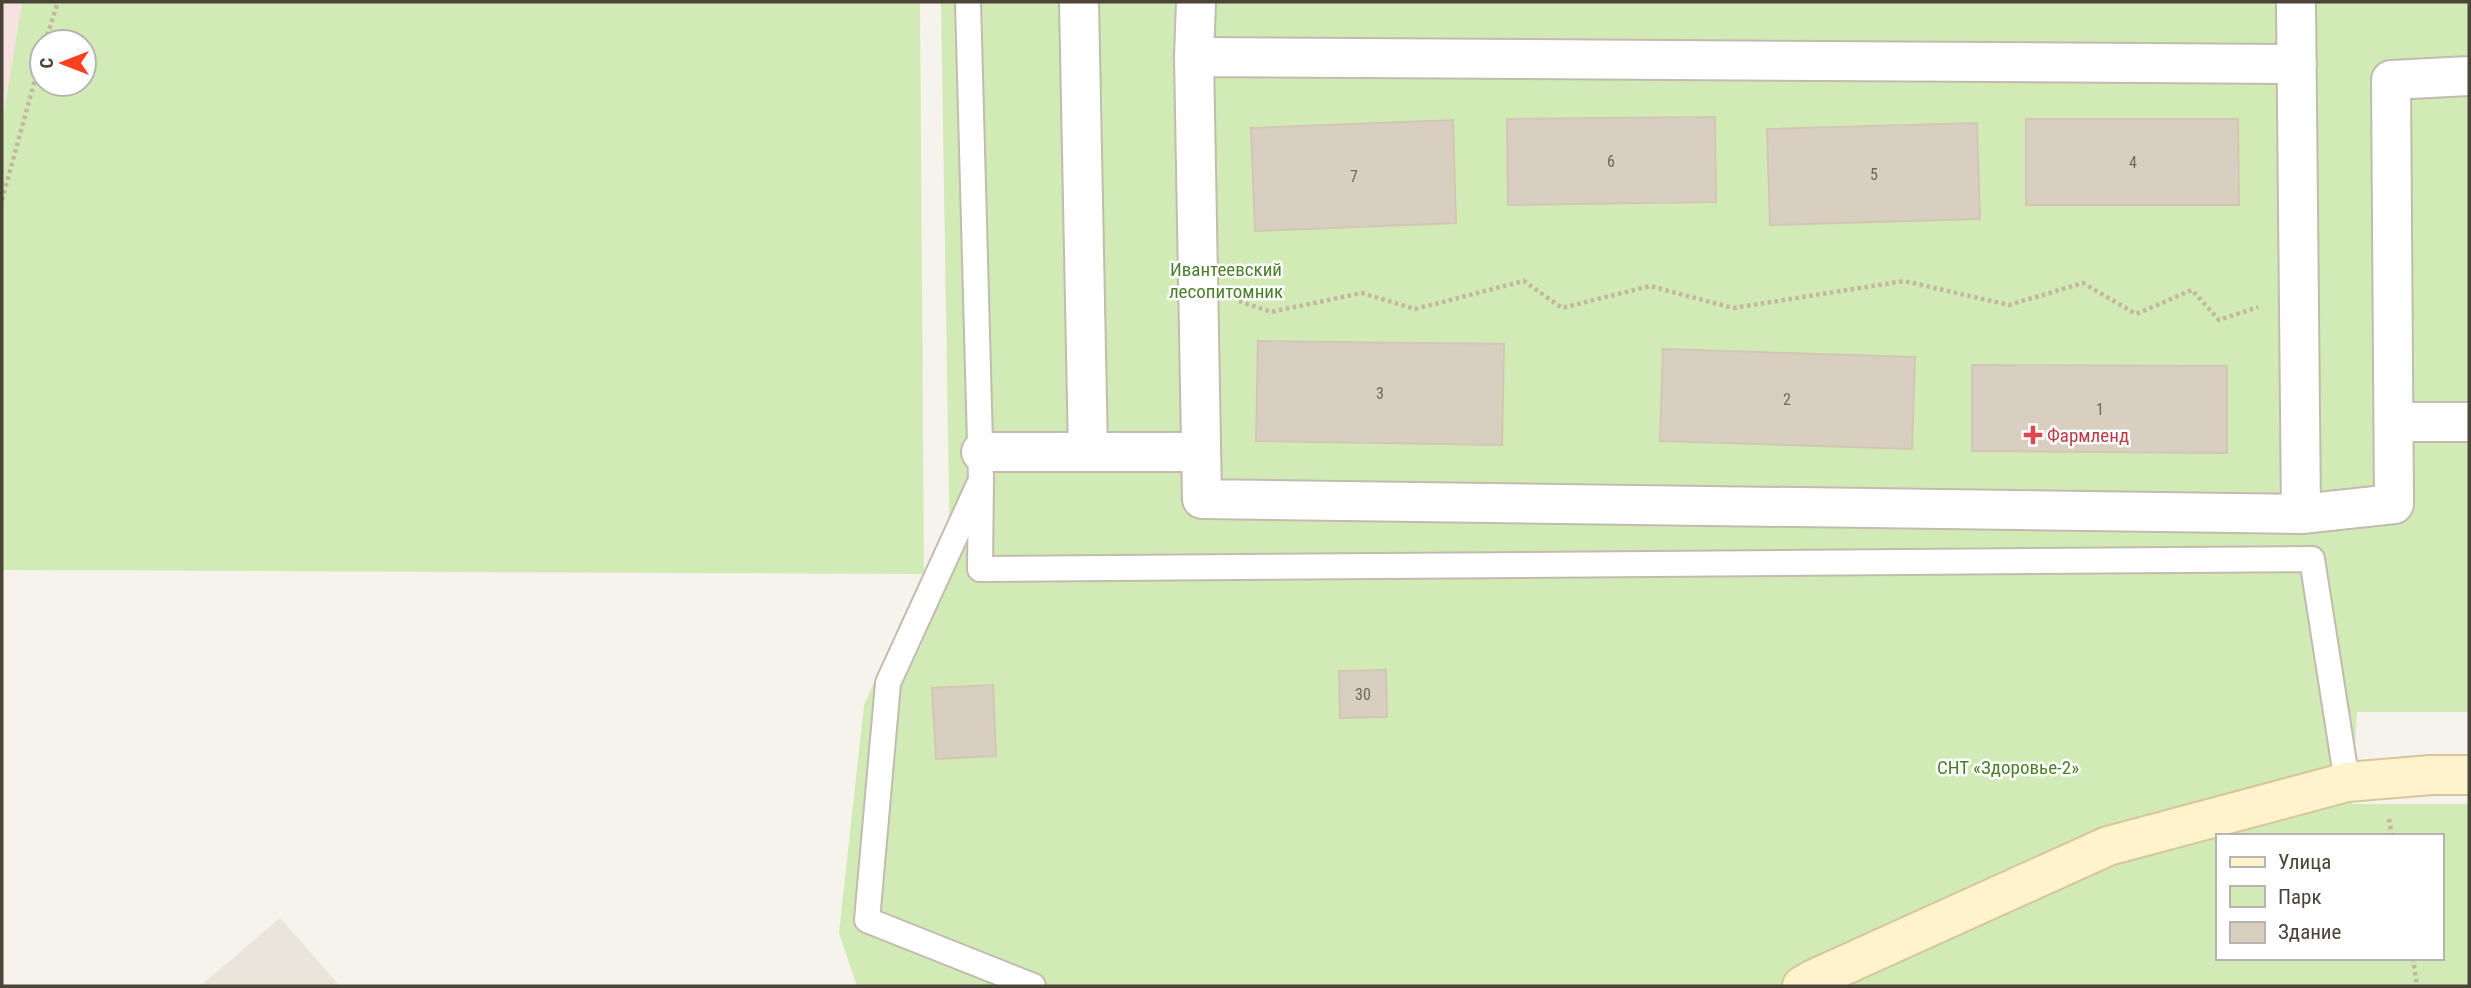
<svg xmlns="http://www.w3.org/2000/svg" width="2471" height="988" font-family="'Roboto Condensed',sans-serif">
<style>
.residential{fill:#eae5da}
.medical{fill:#f6e3e0}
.green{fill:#d2eab5;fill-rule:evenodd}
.building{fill:#d8cfc1;stroke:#d3c7b4;stroke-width:2}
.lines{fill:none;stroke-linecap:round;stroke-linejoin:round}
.service-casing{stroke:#c2bbae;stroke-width:28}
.minor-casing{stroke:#c2bbae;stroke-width:42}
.secondary-casing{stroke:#d6c79b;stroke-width:42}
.path{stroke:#c4b79f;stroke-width:4.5;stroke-dasharray:3.5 3.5;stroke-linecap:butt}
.service{stroke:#fff;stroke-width:24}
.minor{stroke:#fff;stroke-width:38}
.secondary{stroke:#fff3cd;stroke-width:38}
.health-dot{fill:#e0444e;stroke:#fff;stroke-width:2.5}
.labels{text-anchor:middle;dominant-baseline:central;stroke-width:5;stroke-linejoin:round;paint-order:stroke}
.number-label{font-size:16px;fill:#6e675b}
.park-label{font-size:19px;fill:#4a7f2a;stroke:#fff}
.health-label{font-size:19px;fill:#be3a42;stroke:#fff;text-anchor:start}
</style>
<rect width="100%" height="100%" fill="#f6f3ec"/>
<polygon class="residential" points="280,918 340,986 200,986"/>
<polygon class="medical" points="2,2 22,2 2,126"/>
<path class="green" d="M22 2H920L924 574 950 560 941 2H2469V712H2357L2352 804H2469V986H857L839 933 864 705 923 574 2 570V126ZM42 42H84V84H42ZM2217 836H2441V958H2217Z"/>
<g class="building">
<polygon points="1715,117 1716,202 1508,205 1507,119"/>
<polygon points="2026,119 2238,119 2239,205 2026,205"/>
<polygon points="1453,120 1456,223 1255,231 1251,128"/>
<polygon points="1977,123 1980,219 1770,225 1767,129"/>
<polygon points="1258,341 1504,344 1502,445 1256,441"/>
<polygon points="1663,349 1915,357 1912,449 1660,441"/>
<polygon points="1972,365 2227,366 2227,453 1972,451"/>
<polygon points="1386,670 1387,717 1340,718 1339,671"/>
<polygon points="993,685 996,756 936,759 932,688"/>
</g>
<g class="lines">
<defs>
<g id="service">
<polyline points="968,2 981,480 888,683 867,920 1033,986"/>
<polyline points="981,480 980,569 2312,559 2347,782"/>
</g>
<g id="minor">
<polyline points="1079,2 1088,452"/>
<path d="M2296 2C2298 172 2299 343 2301 514L1202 499 1194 57 2297 64"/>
<polyline points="1194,57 1196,2"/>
<polyline points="2394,422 2469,422"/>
<polyline points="981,452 1201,452"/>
<polyline points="2301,514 2394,504 2391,80 2469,76"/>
</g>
<polyline id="secondary" points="1802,986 1814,979 2108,846 2347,782 2431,775 2469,775"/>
</defs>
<use href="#service" class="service-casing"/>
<use href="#minor" class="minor-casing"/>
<use href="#secondary" class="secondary-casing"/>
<g class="path">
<polyline points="45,42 58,2"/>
<polyline points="2,200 42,54"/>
<polyline points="1239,301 1271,312 1362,293 1415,309 1524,281 1562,308 1650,286 1733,308 1904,281 2009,305 2083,283 2136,314 2192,290 2219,320 2258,307"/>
<polyline points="2389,819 2392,836"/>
<polyline points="2413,958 2417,986"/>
</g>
<use href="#service" class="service"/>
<use href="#minor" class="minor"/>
<use href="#secondary" class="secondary"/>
</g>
<path class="health-dot" d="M2029.5 424.5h7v7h7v7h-7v7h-7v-7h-7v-7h7z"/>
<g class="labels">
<g class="number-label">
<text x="1611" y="161">6</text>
<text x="2133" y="162">4</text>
<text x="1874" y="174">5</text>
<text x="1354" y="176">7</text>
<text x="1380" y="393">3</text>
<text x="1787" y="399">2</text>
<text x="2100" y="409">1</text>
<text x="1363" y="694">30</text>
</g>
<g class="park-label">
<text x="1226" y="269">Ивантеевский<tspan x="1226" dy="22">лесопитомник</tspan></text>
<text x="2008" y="767">СНТ «Здоровье-2»</text>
</g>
<g class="health-label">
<text x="2047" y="435">Фармленд</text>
</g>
</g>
<rect width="2471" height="988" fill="none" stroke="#4b4439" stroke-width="7"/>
<rect x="2216" y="834" width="228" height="126" fill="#ffffff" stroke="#b7b4b0" stroke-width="2"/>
<rect x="2230" y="857" width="35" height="10" fill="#fff3cd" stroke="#b7b4b0" stroke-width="2"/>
<text x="2278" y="869" font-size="21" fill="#4b4439">Улица</text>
<rect x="2230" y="886" width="35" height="21" fill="#d2eab5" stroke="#b7b4b0" stroke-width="2"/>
<text x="2278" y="904" font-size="21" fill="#4b4439">Парк</text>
<rect x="2230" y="922" width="35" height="21" fill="#d8cfc1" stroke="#b7b4b0" stroke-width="2"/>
<text x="2278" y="939" font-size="21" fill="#4b4439">Здание</text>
<g transform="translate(63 63) rotate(270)"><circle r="33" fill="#ffffff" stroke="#b7b4b0" stroke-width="2"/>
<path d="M0-5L12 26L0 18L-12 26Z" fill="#fc3f1d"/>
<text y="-10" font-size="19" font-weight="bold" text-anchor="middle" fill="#4b4439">С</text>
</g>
</svg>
